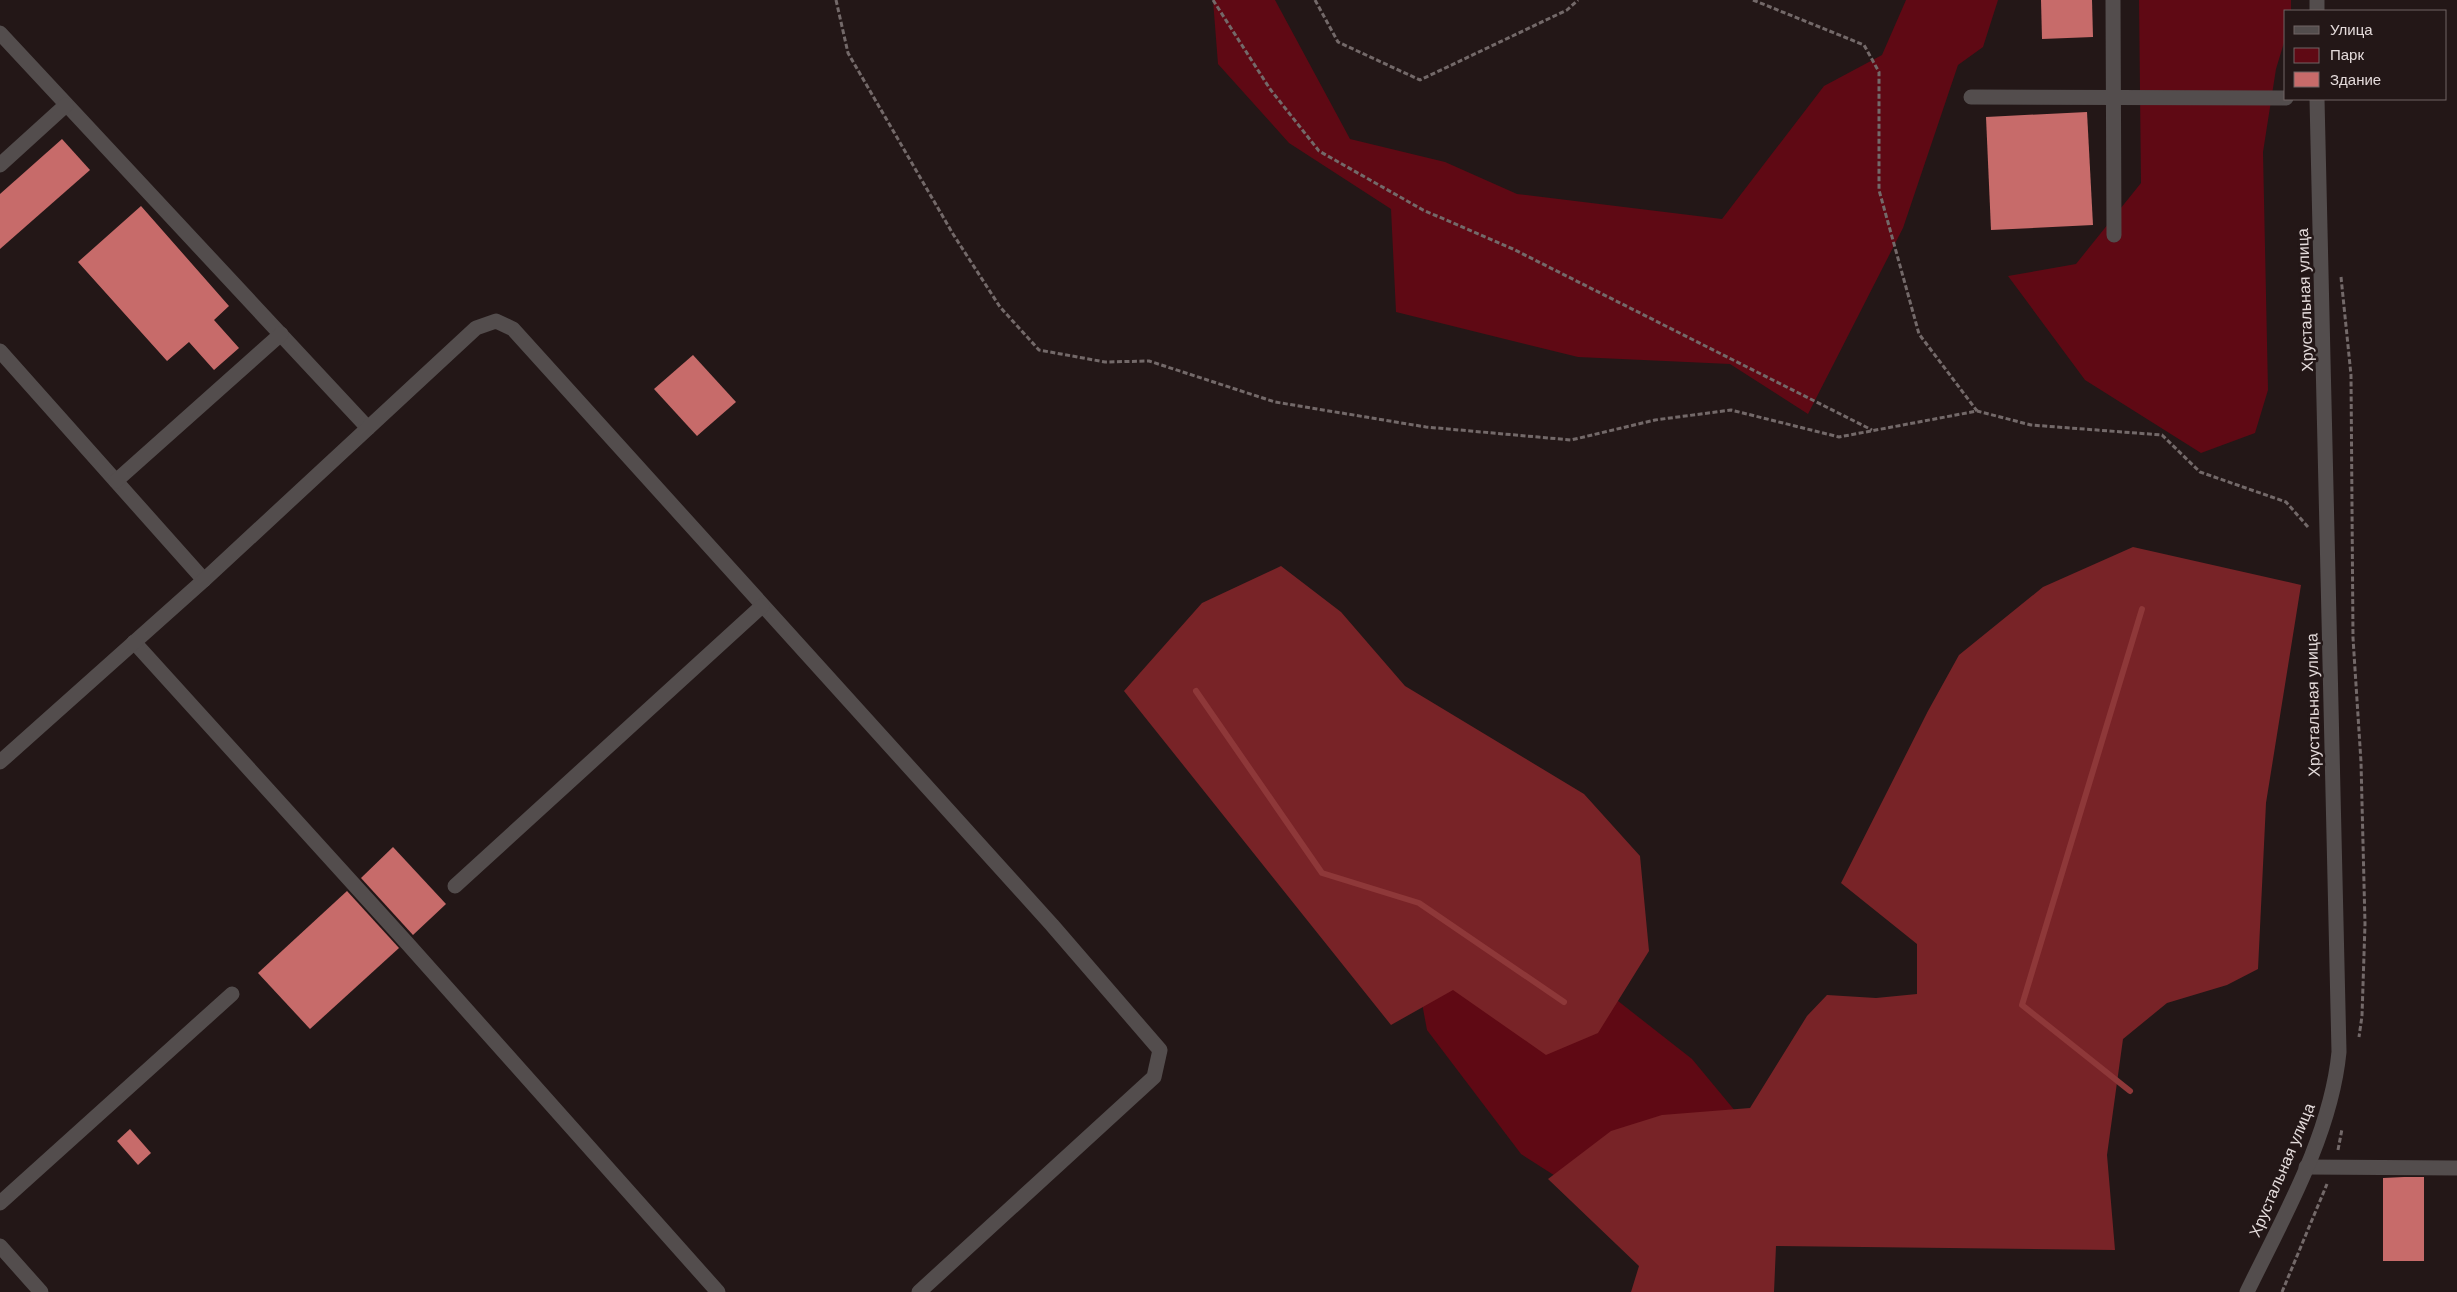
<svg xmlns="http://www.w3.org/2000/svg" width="2457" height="1292" font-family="'DM Sans',sans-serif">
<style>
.green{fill:#5f0914}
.forest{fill:#782327}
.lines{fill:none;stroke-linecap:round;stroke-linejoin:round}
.stream{stroke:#8e3839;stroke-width:6}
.building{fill:#c76b6a}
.path{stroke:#736969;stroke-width:3;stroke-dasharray:5 2.5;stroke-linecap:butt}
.minor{stroke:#534d4d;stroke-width:15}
.labels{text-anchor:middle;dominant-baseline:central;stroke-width:5;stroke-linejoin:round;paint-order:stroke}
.street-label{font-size:16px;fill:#e4dbdb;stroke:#231717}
</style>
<rect width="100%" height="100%" fill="#231717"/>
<g class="green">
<polygon points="1213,0 1275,0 1350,139 1445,162 1517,194 1722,219 1824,86 1882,55 1906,0 1998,0 1983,47 1958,65 1903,228 1808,414 1730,364 1578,357 1396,312 1391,209 1289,143 1218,64"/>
<polygon points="2139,0 2291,0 2291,11 2286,11 2286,36 2276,69 2263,152 2268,390 2255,433 2201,453 2085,380 2008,276 2076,264 2141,183"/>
<polygon points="1413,955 1567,961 1692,1059 1775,1159 1621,1218 1521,1154 1427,1030"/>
</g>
<g class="forest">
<polygon points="2133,547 2301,585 2266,803 2258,969 2227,985 2167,1003 2123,1039 2107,1155 2115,1250 1776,1246 1774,1292 1631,1292 1639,1266 1548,1179 1611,1131 1662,1115 1750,1108 1807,1016 1827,995 1876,998 1917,994 1917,944 1841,883 1928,711 1959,655 2043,587"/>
<polygon points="1281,566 1341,612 1405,686 1584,794 1640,856 1649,951 1598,1033 1546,1055 1453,990 1391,1025 1124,691 1202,603"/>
</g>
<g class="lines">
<g class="stream">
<polyline points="1196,691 1322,873 1419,903 1564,1002"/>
<polyline points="2130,1091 2022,1005 2142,609"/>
</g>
</g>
<g class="building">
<polygon points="2041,0 2092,0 2093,37 2042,39"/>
<polygon points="2087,112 2093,225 1991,230 1986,117"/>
<polygon points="62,139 90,170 0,249 0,194"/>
<polygon points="141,206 229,306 214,320 239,348 214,370 189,342 167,361 78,262"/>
<polygon points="693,355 736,402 697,436 654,389"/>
<polygon points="393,847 446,904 413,935 361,878"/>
<polygon points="347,891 399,948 310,1029 258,973"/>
<polygon points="130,1129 151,1153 138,1165 117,1141"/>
<polygon points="2404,1177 2424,1177 2424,1261 2383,1261 2383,1178"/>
</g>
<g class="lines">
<g class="path">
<polyline points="836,0 848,53 953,234 1000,307 1039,350 1105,362 1149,361 1275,402 1426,427 1571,440 1655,420 1731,410 1839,437 1977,411 2031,425 2162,435 2200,472 2286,502 2308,527"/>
<polyline points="1213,0 1270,89 1319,151 1423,210 1513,249 1872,430"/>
<polyline points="1315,0 1338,42 1420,80 1567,10 1578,0"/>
<polyline points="1753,0 1864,45 1879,72 1879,190 1919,334 1977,411"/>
<polyline points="2341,277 2351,375 2353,638 2361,762 2365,924 2362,1016 2359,1037"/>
<polyline points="2338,1150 2342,1129"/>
<polyline points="2282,1292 2327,1184"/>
</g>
<g class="minor">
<polyline points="2113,0 2114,235"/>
<polyline points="2317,0 2317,11"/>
<polyline points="0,33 368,428"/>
<polyline points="1971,97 2286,98"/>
<polyline points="0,165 66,105"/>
<polyline points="0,351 204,580"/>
<polyline points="116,481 281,334"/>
<polyline points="134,642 407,943 718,1292"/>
<polyline points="0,762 204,580 476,328 496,321 513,329 1052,925 1160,1050 1154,1077 919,1292"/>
<polyline points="455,886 762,606"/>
<polyline points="2306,1167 2457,1168"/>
<polyline points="0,1203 232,994"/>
<polyline points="0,1246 41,1292"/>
<path d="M2247 1292C2283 1218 2331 1135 2339 1052L2317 99"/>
</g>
</g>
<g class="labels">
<g class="street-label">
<text transform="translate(2305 300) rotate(-92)">Хрустальная улица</text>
<text transform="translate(2313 705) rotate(-91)">Хрустальная улица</text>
<text transform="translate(2282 1170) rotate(-67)">Хрустальная улица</text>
</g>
</g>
<rect x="2284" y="10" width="162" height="90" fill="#231717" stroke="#706565"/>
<rect x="2294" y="26" width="25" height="8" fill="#534d4d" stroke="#706565"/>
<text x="2330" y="35" font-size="15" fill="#e4dbdb">Улица</text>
<rect x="2294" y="48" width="25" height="15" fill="#5f0914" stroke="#706565"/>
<text x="2330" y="60" font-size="15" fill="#e4dbdb">Парк</text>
<rect x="2294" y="72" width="25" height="15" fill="#c76b6a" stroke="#706565"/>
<text x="2330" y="85" font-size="15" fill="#e4dbdb">Здание</text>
</svg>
